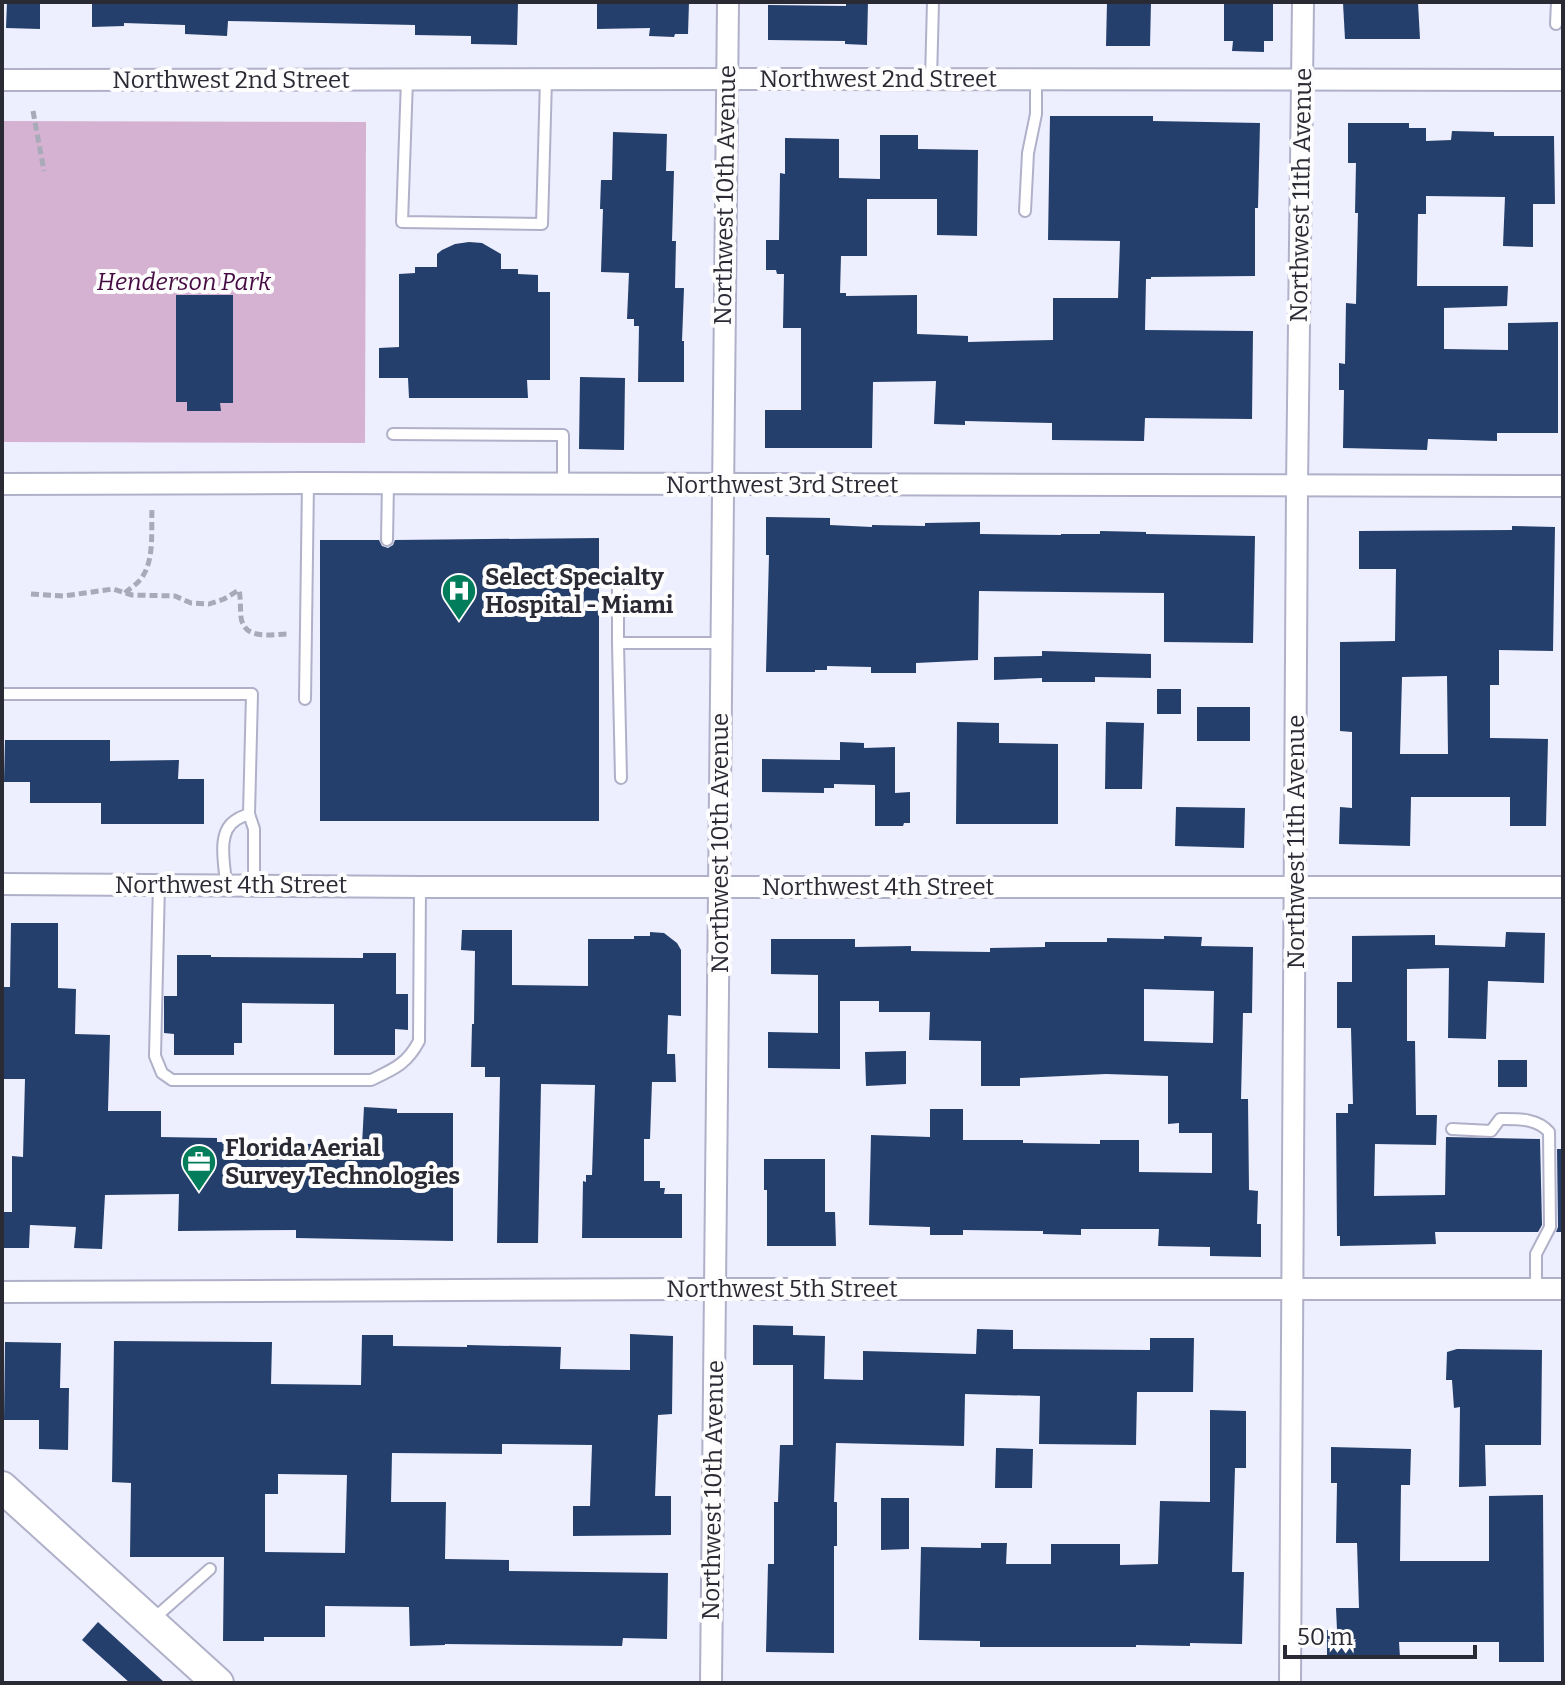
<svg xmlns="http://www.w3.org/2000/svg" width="1565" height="1685" font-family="Bitter,serif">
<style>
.green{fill:#d5b2d1}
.building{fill:#243f6b;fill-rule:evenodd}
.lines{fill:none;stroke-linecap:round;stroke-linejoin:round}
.lane-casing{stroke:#b0b1c9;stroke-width:14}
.street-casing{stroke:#b0b1c9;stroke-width:24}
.secondary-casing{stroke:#b0b1c9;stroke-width:34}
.path{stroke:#a9aab8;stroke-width:5;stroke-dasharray:8 4;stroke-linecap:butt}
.lane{stroke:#fff;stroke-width:10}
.street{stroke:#fff;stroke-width:20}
.secondary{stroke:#fff;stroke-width:30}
.labels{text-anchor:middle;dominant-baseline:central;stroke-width:8;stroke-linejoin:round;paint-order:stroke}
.street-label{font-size:24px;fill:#2a2a34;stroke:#fdfdfd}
.park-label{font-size:24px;font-style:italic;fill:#460a43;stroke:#fdfdfd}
.poi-label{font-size:24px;font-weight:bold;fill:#2a2a34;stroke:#fdfdfd;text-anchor:start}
</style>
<rect width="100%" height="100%" fill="#edeefe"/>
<polygon class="green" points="2,121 366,122 365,443 2,442"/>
<g class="building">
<polygon points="7,2 40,2 40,29 6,28"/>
<polygon points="92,2 518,2 517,45 471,44 471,36 415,35 415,25 228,21 227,36 185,34 185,25 124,23 124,26 92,27"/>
<polygon points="597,2 689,2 688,34 675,34 674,37 649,36 650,28 597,29"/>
<polygon points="846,2 868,2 867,45 845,44 845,41 768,40 768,5 846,6"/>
<polygon points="1107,2 1151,2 1150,46 1106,46"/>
<polygon points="1224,2 1273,2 1273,41 1264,41 1264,52 1232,51 1233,41 1224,41"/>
<polygon points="1343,3 1418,3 1420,39 1345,39"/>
<polygon points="1050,116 1153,116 1153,121 1260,123 1258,208 1255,208 1255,276 1151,277 1151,279 1146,279 1145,330 1253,331 1252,419 1145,418 1144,441 1052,440 1052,423 965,421 965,425 934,424 936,381 873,382 872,448 765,448 765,410 801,410 801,328 783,328 784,274 777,274 776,270 766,270 766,240 779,240 780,173 785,174 785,138 839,139 839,178 880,179 880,135 918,135 918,149 978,150 977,236 937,235 937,199 867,199 867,256 841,256 840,293 846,293 846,296 917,295 917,334 968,336 968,342 1053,340 1053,298 1118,298 1120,241 1048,240"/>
<polygon points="1348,123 1409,123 1409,128 1426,128 1426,141 1451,140 1452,131 1494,132 1494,136 1554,136 1555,204 1533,204 1533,247 1503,246 1505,197 1426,196 1426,214 1418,214 1417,286 1508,286 1507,306 1444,308 1444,349 1508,350 1508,323 1558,322 1558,433 1497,433 1497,441 1428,439 1427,450 1343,448 1344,390 1339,390 1339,363 1345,364 1346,303 1356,304 1358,213 1355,213 1356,163 1348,163"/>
<polygon points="613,132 667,134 666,171 674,171 672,241 676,241 675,288 684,288 682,341 684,341 684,382 638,382 639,326 634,326 634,319 627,319 629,273 601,272 603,209 600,209 601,180 612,180"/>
<polygon points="469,242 482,243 501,254 501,269 518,269 518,274 538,275 538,292 550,292 550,380 527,380 528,398 409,398 408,378 379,378 379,348 399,347 399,274 415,273 415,267 437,267 437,254 442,250 455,244"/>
<polygon points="176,295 233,295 233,403 220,403 221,411 187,411 187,402 176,402"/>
<polygon points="580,377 625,378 624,450 579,449"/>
<polygon points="766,517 830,518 830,525 872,527 872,525 925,526 925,523 980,522 980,534 1061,535 1061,534 1100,534 1100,531 1146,532 1146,534 1255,536 1253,643 1164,642 1164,593 979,591 978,660 916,663 916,673 871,673 871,667 827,666 827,670 815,670 815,672 766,672 769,555 766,555"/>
<path d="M1512 526 1555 527 1553 651 1499 650V685H1490V738L1548 739 1546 826H1510V797H1411L1410 846 1339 844 1340 807 1352 808V732L1340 731V642L1395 641 1396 569H1359V531L1512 530ZM1447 676 1448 754H1400L1402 677Z"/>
<polygon points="599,538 599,821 320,821 320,540 379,540 382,546 388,548 393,545 395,540"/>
<polygon points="1042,651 1151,654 1151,678 1095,677 1095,682 1042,682 1042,678 994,680 994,657 1042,656"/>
<rect x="1157" y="689" width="24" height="25"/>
<rect x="1197" y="707" width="53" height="34"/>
<polygon points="957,722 999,723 999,743 1058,744 1058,824 956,824"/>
<polygon points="1106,722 1144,723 1142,789 1105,789"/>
<polygon points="5,740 110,740 110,761 179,760 178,779 204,779 204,824 101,824 101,803 30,803 30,782 4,782"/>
<polygon points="840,742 864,743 864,748 895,747 895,793 910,792 910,823 904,823 903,826 875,826 875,785 834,784 834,788 824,788 824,793 762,792 762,759 840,760"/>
<polygon points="1176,807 1245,808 1244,848 1175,846"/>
<polygon points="11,923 58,923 58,988 76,989 75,1034 110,1035 108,1111 161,1111 161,1137 217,1138 217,1142 362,1145 364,1107 397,1109 397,1113 453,1113 453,1241 296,1238 296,1230 178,1231 179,1194 105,1195 102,1249 74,1248 76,1227 30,1225 29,1248 2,1248 2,1212 12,1212 12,1156 23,1157 25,1079 2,1079 2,987 10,987"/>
<polygon points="462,930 512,930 512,985 588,986 588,939 634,939 634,936 650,936 650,932 664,933 677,943 681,950 681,1016 668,1015 667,1054 675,1054 676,1082 652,1082 650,1139 644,1139 644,1181 660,1181 660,1188 665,1188 664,1194 682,1194 682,1238 582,1238 583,1181 586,1182 586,1175 592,1175 595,1085 541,1084 538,1243 497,1243 500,1077 485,1077 485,1067 471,1067 472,1024 474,1024 475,951 461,950"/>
<polygon points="1506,932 1545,933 1544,983 1488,981 1486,1039 1448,1038 1449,968 1407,969 1407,1041 1415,1041 1416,1115 1437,1115 1436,1145 1375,1144 1374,1196 1445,1195 1446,1137 1540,1139 1542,1225 1538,1232 1435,1232 1436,1244 1340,1246 1340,1236 1337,1236 1336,1113 1348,1113 1348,1104 1353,1104 1351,1028 1337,1028 1337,982 1352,982 1352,936 1435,935 1435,945 1505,947"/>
<path d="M1164 936 1202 937 1201 946 1253 947 1252 1013H1243L1241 1099H1248L1249 1190 1258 1191 1257 1224H1261V1257L1210 1256V1247L1158 1246 1159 1229H1081V1235L1043 1234V1231L963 1230V1235H930V1227L869 1225 871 1135 930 1137V1109H963V1140H1023V1143L1100 1144V1140H1139V1172L1212 1173V1133H1179V1123L1168 1124V1076L1106 1074 1020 1078V1086H981V1041L929 1040 930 1012H879V1001H840V1069L768 1068V1032L818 1033V975L771 974V939H855V947L911 946V951L990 952V948L1045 947V942H1107V938L1164 939ZM1144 989 1214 991 1213 1043 1144 1041Z"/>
<polygon points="363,953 396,953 396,994 408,994 408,1030 395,1029 395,1055 334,1055 334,1004 242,1003 242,1043 234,1043 234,1055 174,1055 174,1034 164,1033 164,996 177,996 177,955 211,955 211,957 363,958"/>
<polygon points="906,1051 906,1084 866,1086 865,1052"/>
<rect x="1498" y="1060" width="29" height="27"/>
<polygon points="1557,1149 1563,1149 1563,1232 1556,1232 1558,1227"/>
<polygon points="764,1159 825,1159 825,1212 835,1212 836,1246 767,1246 767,1190 764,1190"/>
<polygon points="753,1325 793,1326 793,1335 825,1336 824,1379 863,1380 863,1351 976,1354 977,1329 1013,1330 1013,1349 1150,1350 1150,1338 1194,1338 1193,1392 1137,1392 1136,1445 1039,1444 1040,1396 965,1394 964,1446 836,1443 834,1502 837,1502 837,1546 834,1546 834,1653 766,1652 768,1564 774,1564 774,1502 778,1502 780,1445 793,1445 793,1365 753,1365"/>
<path d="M630 1334 673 1336 672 1414 658 1415 655 1496H671V1535L573 1536V1506H590L592 1445 502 1444V1454L392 1453 391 1502H446L445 1559 509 1560V1571L668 1573 667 1639 623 1638 622 1646 445 1644V1645L410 1646 409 1607 325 1606V1637H264V1641H223L224 1557H130L131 1483 112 1482 114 1341 272 1342 271 1384 361 1385 362 1335H393V1346L467 1347V1345L561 1347 560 1369 630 1370ZM278 1474 347 1475 345 1553 265 1552V1494H278Z"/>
<polygon points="5,1342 61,1343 60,1388 69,1388 68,1450 39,1449 39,1420 4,1420"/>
<polygon points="1457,1349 1542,1350 1541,1445 1485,1445 1486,1486 1459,1487 1460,1407 1454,1408 1452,1380 1446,1380 1447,1352"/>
<polygon points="1210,1410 1246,1411 1246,1468 1235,1468 1232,1572 1244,1572 1242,1644 1190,1643 1190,1646 1136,1645 1136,1647 980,1647 980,1641 919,1640 921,1547 981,1548 981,1543 1007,1543 1006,1564 1051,1564 1051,1544 1120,1544 1120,1565 1158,1564 1160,1501 1210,1502"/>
<polygon points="1331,1447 1411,1449 1410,1485 1401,1485 1400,1561 1489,1561 1489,1496 1543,1495 1544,1662 1499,1662 1499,1642 1399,1642 1400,1657 1327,1657 1327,1630 1337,1630 1336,1608 1359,1608 1357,1543 1336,1543 1337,1483 1331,1483"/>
<polygon points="996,1448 1033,1449 1032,1488 995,1488"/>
<polygon points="881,1498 909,1498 909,1549 881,1550"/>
<polygon points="98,1622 165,1683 130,1683 82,1640"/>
</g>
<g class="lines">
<defs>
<g id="lane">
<polyline points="1556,24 1557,2"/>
<polyline points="931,79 933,2"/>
<polyline points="407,80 402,222 542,224 546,79"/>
<polyline points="1025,211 1028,153 1036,114 1036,78"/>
<polyline points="393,434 563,435 563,483"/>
<polyline points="387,540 388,483"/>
<polyline points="618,589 618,643"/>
<polyline points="2,694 252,694 249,814"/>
<polyline points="305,699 308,483"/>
<polyline points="621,778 618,643 721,643"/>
<path d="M159 884 155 1056 162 1073 172 1080H371C394 1069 407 1064 419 1041L420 887"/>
<path d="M226 884C225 865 216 832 236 820 240 817 244 816 249 814L254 829V885"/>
<path d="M1452 1129 1491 1131 1500 1119C1518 1119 1537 1118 1549 1132L1550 1227 1536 1254V1288"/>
<polyline points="151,1621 210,1569"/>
</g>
<g id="street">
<path d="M2 80C522 79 1043 78 1563 80"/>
<polyline points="2,484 308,483 1563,486"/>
<polyline points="2,884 420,887 1563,887"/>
<polyline points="2,1292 686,1289 1563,1289"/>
<polyline points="711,1683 728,2"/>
<polyline points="1290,1683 1297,486 1303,2"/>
</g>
<polyline id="secondary" points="2,1487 218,1683"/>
</defs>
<use href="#lane" class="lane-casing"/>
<use href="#street" class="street-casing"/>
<use href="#secondary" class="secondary-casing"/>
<g class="path">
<polyline points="33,111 44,171"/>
<path d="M125 593C129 589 136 585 140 580 155 562 151 531 152 509"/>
<path d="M31 594 64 596 113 589 132 595 175 596 191 603 209 604 224 599 239 590C241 599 240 608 241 617 244 641 271 634 289 634"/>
</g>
<use href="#lane" class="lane"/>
<use href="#street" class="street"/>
<use href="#secondary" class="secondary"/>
</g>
<defs>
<symbol id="hospital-pin" viewBox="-11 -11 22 30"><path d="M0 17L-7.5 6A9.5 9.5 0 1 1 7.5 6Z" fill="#027d5b" stroke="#fdfdfd"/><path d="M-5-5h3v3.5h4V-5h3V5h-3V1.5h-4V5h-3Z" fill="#fff"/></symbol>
<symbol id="office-pin" viewBox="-11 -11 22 30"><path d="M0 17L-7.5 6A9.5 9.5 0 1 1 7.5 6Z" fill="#027d5b" stroke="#fdfdfd"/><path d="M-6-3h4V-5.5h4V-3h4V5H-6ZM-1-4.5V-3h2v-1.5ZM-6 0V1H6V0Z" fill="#fff"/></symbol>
</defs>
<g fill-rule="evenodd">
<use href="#hospital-pin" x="439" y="571" width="40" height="54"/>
<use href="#office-pin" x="179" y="1142" width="40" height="54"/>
</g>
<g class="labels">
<g class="street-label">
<text x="878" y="79">Northwest 2nd Street</text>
<text x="231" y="80">Northwest 2nd Street</text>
<text transform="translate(725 195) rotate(-89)">Northwest 10th Avenue</text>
<text transform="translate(1301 195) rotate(-89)">Northwest 11th Avenue</text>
<text x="782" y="485">Northwest 3rd Street</text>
<text transform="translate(1296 842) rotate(-90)">Northwest 11th Avenue</text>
<text transform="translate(720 843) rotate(-90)">Northwest 10th Avenue</text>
<text x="231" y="885">Northwest 4th Street</text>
<text x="878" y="887">Northwest 4th Street</text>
<text x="782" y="1289">Northwest 5th Street</text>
<text transform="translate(713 1490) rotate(-89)">Northwest 10th Avenue</text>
</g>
<g class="park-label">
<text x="184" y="282">Henderson Park</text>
</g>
<g class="poi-label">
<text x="485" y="577">Select Specialty<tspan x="485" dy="28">Hospital - Miami</tspan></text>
<text x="225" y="1148">Florida Aerial<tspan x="225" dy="28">Survey Technologies</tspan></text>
</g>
</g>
<rect width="1565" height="1685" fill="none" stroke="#2a2a34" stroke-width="8"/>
<path d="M1285 1645v12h190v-12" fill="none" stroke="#2a2a34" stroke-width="4"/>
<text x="1297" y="1645" font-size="24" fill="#2a2a34" stroke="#fdfdfd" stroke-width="6" paint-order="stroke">50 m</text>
</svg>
